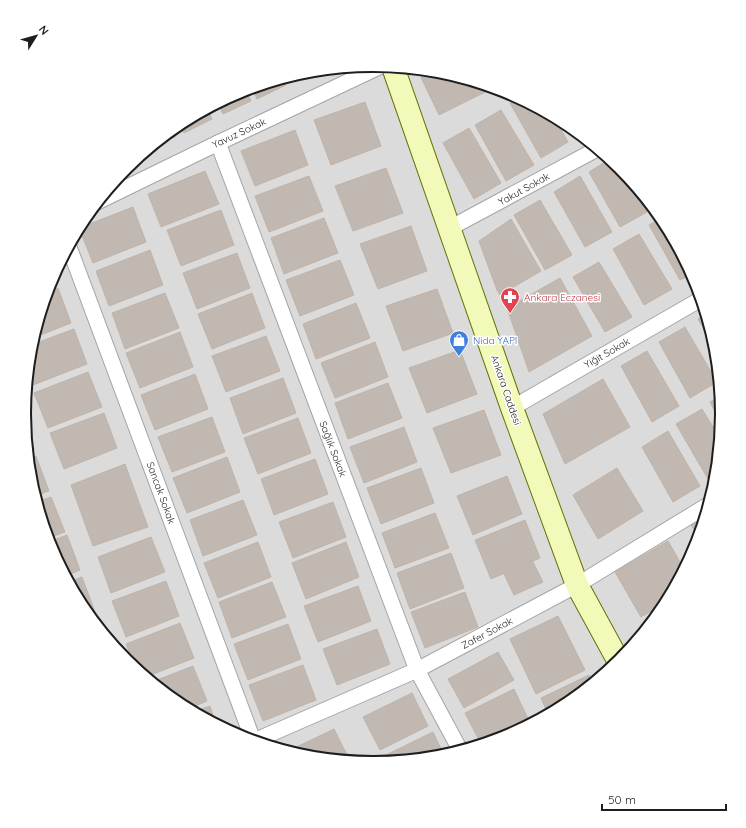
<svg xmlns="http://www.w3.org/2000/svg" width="746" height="828" font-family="Quicksand,sans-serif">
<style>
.residential{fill:#dcdbdb}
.building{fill:#c0b8b1;stroke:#c1b3a7}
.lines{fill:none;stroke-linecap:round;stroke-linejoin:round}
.minor-casing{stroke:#a5a5a5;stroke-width:17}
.secondary-casing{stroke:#637406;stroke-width:24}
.minor{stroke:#fff;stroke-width:15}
.secondary{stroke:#f2f9b9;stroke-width:22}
.labels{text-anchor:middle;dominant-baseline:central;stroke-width:3;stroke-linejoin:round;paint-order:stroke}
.street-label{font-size:10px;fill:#1e1e1e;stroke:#fff}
.health-label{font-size:10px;fill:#be3a42;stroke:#fff;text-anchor:start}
.shop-label{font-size:10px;fill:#366cbe;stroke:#fff;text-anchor:start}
.rim{fill:none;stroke:#1e1e1e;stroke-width:2}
</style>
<rect width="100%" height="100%" fill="#efece4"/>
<circle class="residential" cx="373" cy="414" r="348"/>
<g class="building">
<polygon points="417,69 441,72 467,79 475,97 439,115"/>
<polygon points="314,71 292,81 290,76 305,72"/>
<polygon points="283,79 286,85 257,99 252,88"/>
<polygon points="467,79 494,88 475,97"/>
<polygon points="246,90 251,101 223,114 218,103"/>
<polygon points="518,98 553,116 568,142 541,158 510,103"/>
<polygon points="365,102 381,146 331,165 314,120"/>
<polygon points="207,109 212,119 184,133 179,124"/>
<polygon points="501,110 534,165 506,181 475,125"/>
<polygon points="566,123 567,124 580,135 574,138"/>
<polygon points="469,128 501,183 474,199 443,143"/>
<polygon points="173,129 176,136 148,150"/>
<polygon points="295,130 308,165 255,186 241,151"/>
<polygon points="610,159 624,172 647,212 620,227 589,172"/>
<polygon points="386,168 403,213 353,231 335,186"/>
<polygon points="205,171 219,204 161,227 148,194"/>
<polygon points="309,176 323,211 269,232 255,196"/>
<polygon points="580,176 612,232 585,247 554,192"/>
<polygon points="540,200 572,255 545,270 514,215"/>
<polygon points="133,207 146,242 93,263 79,228"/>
<polygon points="221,210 234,245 181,266 167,230"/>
<polygon points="324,218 338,253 284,274 271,238"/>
<polygon points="661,218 692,274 680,280 649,225"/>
<polygon points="511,219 541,271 500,295 497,290 479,241"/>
<polygon points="411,226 427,271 378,289 360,244"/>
<polygon points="639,234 672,289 644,305 613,249"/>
<polygon points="150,250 163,285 109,306 96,271"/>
<polygon points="237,253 250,288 197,309 183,273"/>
<polygon points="340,260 354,295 300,316 286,280"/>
<polygon points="599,262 632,317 605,332 573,277"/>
<polygon points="560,278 592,336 529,372 507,308"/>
<polygon points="58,288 71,323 33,338 47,292"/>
<polygon points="437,289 453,333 403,351 386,306"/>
<polygon points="165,293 179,328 125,349 112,313"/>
<polygon points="252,293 265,328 212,349 198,314"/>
<polygon points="356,303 370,338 316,359 303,324"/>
<polygon points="706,314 715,346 716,350 698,319"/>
<polygon points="685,327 717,382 690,398 659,342"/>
<polygon points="74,329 87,364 33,385 28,371 31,345"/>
<polygon points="180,332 193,367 140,388 126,353"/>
<polygon points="266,336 280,371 226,392 212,356"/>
<polygon points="375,342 388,377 335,398 321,363"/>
<polygon points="460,350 477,394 427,413 409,368"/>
<polygon points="647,351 679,406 652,422 621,366"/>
<polygon points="88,372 102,407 48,428 34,393"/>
<polygon points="195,374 208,409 155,430 141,395"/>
<polygon points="283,378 296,413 243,434 230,398"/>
<polygon points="603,379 630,427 565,464 543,414"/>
<polygon points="388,383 402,418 348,439 335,403"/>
<polygon points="720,396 722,414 721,423 710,402"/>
<polygon points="702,409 720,438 716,475 708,479 676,424"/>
<polygon points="484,410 501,455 451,473 433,428"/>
<polygon points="104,413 117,448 64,469 50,433"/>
<polygon points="212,417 225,452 172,472 158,437"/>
<polygon points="298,418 311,453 258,474 244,438"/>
<polygon points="25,424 34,449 28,451"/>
<polygon points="404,427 417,462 364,483 350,447"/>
<polygon points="668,431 700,486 673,502 642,447"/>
<polygon points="36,456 49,491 35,496 31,482 28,459"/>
<polygon points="227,457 240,492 187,513 173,478"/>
<polygon points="315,459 328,494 274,515 261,479"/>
<polygon points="125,464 148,527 93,546 71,485"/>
<polygon points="421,468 434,503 381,524 367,488"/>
<polygon points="617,468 643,511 598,539 573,495"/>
<polygon points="507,476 522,514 473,535 457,496"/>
<polygon points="51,497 65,532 48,538 37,502"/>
<polygon points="243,500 257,535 203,556 190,520"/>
<polygon points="333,502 346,537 293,558 279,522"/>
<polygon points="435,513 449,548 395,568 382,533"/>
<polygon points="705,517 699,537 691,525"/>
<polygon points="525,520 540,558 491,579 475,540"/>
<polygon points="67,535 80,570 66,576 49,542"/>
<polygon points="151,537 165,572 111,593 98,557"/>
<polygon points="668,541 684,569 666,603 641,617 615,572"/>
<polygon points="258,542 271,577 218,598 204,563"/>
<polygon points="346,542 359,577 306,599 292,563"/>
<polygon points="451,553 464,588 410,609 397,573"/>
<polygon points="532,560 543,582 514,595 504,574"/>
<polygon points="82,577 95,612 89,615 69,582"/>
<polygon points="166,581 179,616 126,637 112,601"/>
<polygon points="272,582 286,617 232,638 219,602"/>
<polygon points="358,586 371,621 318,642 304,606"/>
<polygon points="465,592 478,627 425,648 411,612"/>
<polygon points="558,616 585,670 536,694 510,639"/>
<polygon points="180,623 194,658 146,677 136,669 126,644"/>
<polygon points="288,624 301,659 248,680 234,644"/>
<polygon points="377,629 390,664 337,685 323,649"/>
<polygon points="498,652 514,680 464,708 448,679"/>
<polygon points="303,665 316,700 263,721 249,685"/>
<polygon points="193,666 207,701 188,709 179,704 152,682"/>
<polygon points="589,675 593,683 567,704 548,714 541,698"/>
<polygon points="514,689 530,723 495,740 481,744 465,713"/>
<polygon points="412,693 428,726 380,750 363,717"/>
<polygon points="210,706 216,724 193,712"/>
<polygon points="334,729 350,761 305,756 288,751"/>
<polygon points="433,732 444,755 387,762 384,756"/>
</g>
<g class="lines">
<defs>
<g id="minor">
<polyline points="218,143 417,670 460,750"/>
<polyline points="97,202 218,143 381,66"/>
<polyline points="450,228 597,149"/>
<polyline points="69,247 253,740"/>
<polyline points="512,408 701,299"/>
<polyline points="254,741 417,670 577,585 708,505"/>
</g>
<polyline id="secondary" points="393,67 512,408 577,585 619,662"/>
</defs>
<use href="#minor" class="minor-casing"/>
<use href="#secondary" class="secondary-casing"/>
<use href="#minor" class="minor"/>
<use href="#secondary" class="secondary"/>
</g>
<defs>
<symbol id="pharmacy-pin" viewBox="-11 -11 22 30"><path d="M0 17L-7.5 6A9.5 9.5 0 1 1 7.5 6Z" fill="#e0444e" stroke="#fff"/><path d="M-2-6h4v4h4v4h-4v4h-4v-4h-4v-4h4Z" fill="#fff"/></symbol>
<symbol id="shop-pin" viewBox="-11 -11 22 30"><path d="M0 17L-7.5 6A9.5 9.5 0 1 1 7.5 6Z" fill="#3f7fe0" stroke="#fff"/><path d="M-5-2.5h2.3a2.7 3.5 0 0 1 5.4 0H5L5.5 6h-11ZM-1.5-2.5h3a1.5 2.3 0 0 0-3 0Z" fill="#fff"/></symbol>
</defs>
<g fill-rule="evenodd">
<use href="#pharmacy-pin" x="499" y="286" width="22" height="30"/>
<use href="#shop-pin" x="448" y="329" width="22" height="30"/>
</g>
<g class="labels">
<g class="street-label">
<text transform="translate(239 133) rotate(-25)">Yavuz Sokak</text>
<text transform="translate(524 189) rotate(-29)">Yakut Sokak</text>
<text transform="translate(607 353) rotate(-30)">Yiğit Sokak</text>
<text transform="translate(506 390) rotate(71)">Ankara Caddesi</text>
<text transform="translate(333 449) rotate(69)">Sağlık Sokak</text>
<text transform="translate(161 493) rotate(70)">Sancak Sokak</text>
<text transform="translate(487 633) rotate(-28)">Zafer Sokak</text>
</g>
<g class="health-label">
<text x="524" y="297">Ankara Eczanesi</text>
</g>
<g class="shop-label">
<text x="473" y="340">Nida YAPI</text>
</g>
</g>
<path d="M0 0H746V828H0ZM31 414a342 342 0 1 1 684 0a342 342 0 1 1-684 0Z" fill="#fff" fill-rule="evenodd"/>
<path class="rim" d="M31 414a342 342 0 1 1 684 0a342 342 0 1 1-684 0Z"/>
<g transform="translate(36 36) rotate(53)" stroke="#ffffff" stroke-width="3" paint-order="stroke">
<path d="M0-3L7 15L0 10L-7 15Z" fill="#1e1e1e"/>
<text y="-6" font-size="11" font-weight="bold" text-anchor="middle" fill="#1e1e1e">N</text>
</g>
<path d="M602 804v6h124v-6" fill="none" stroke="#1e1e1e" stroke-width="2"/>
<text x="608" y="804" font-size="12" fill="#1e1e1e" stroke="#ffffff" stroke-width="3" paint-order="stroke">50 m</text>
</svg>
